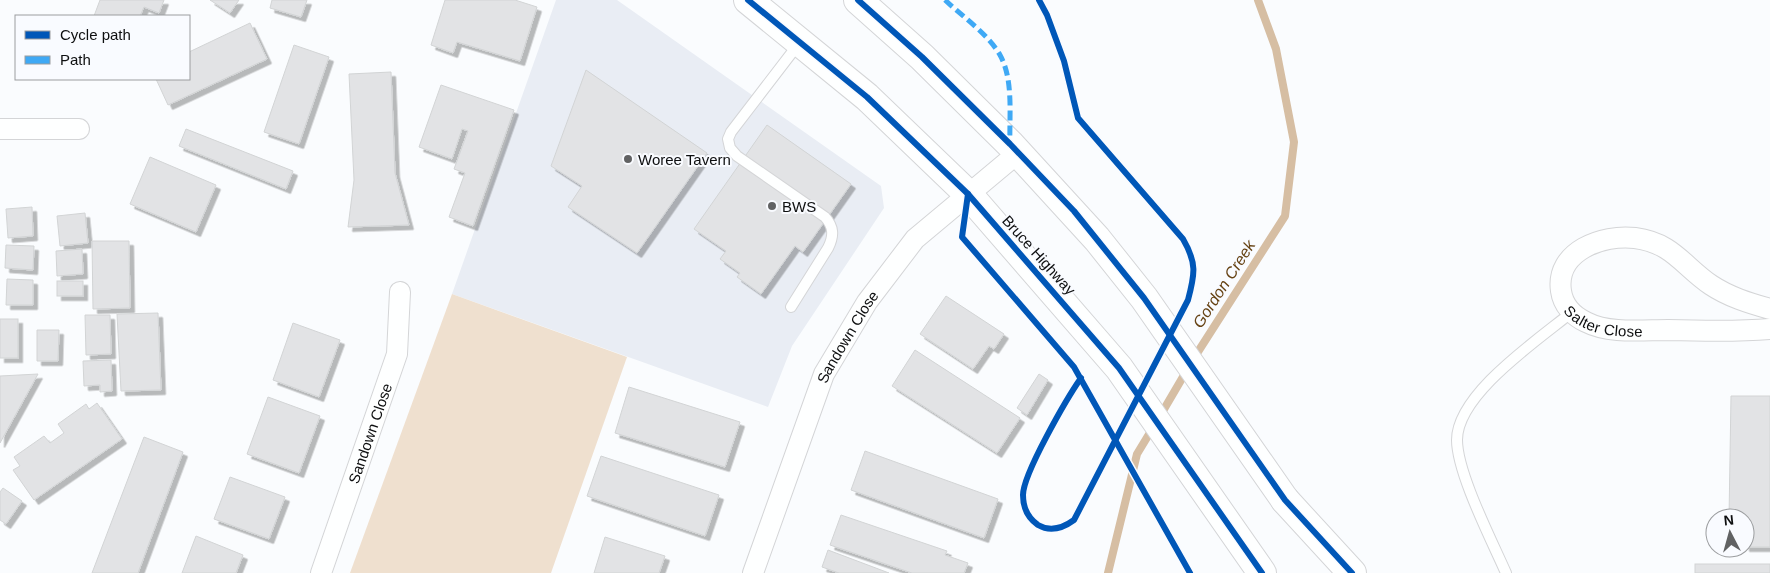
<svg xmlns="http://www.w3.org/2000/svg" width="1770" height="573" font-family="Helvetica,sans-serif">
<style>
.built{fill:#e9edf4}
.green{fill:#efe0cf}
.lines{fill:none;stroke-linecap:round;stroke-linejoin:round}
.stream{stroke:#d6bea3;stroke-width:8}
.building{fill:#e2e3e5;stroke:#d2d4d5;filter:url(#shadow)}
.lane-casing{stroke:#d4d5d7;stroke-width:12}
.street-casing{stroke:#d4d5d7;stroke-width:22}
.primary-casing{stroke:#d4d5d7;stroke-width:30}
.highway-casing{stroke:#d4d5d7;stroke-width:30}
.lane{stroke:#feffff;stroke-width:10}
.street{stroke:#feffff;stroke-width:20}
.primary{stroke:#feffff;stroke-width:28}
.highway{stroke:#feffff;stroke-width:28}
.quiet{stroke:#3fa9f5;stroke-width:5;stroke-dasharray:10 5;stroke-linecap:butt}
.cycleway-casing{stroke:#f9fbff;stroke-width:9}
.cycleway{stroke:#0057b8;stroke-width:6}
.poi-dot{fill:#616263;stroke:#f9fbff;stroke-width:2}
.labels{text-anchor:middle;dominant-baseline:central;stroke-width:4;stroke-linejoin:round;paint-order:stroke}
.poi-label{font-size:15px;fill:#0e0f10;stroke:#f9fbff;text-anchor:start}
.street-label{font-size:15px;fill:#0e0f10;stroke:#f9fbff}
.water-label{font-size:16px;font-style:italic;fill:#664314;stroke:#f9fbff}
</style>
<defs>
<filter id="shadow"><feDropShadow dx="4.5" dy="4.5" stdDeviation="0" flood-color="#0004"/></filter>
</defs>
<rect width="100%" height="100%" fill="#fafcfe"/>
<polygon class="built" points="556,0 617,0 881,186 884,208 792,346 768,407 452,294"/>
<polygon class="green" points="452,294 627,357 551,573 350,573"/>
<g class="lines">
<g class="stream">
<polyline points="1194,358 1285,216 1294,142 1276,49 1258,0"/>
<polyline points="1160,416 1187,370"/>
<polyline points="1108,573 1137,454 1154,426"/>
</g>
</g>
<g class="building">
<polygon points="100,0 164,0 159,13 144,7 140,16 94,16"/>
<polygon points="210,0 239,0 230,13"/>
<polygon points="272,0 307,0 301,17 270,8"/>
<polygon points="445,0 515,0 537,7 520,61 457,42 453,53 431,45"/>
<polygon points="250,23 267,59 168,105 156,79 189,79 189,52"/>
<polygon points="294,45 329,57 299,144 264,132"/>
<polygon points="586,70 707,153 637,253 568,207 582,186 551,166"/>
<polygon points="391,72 395,173 409,225 348,227 354,180 349,74"/>
<polygon points="441,85 514,110 473,226 449,217 465,173 454,169 468,131 462,129 452,159 419,147"/>
<polygon points="767,125 851,184 803,252 795,246 761,294 737,277 740,273 720,259 726,251 694,229"/>
<polygon points="186,129 293,171 286,189 179,146"/>
<polygon points="150,157 216,185 196,232 130,204"/>
<polygon points="32,207 33,236 8,238 6,209"/>
<polygon points="85,213 88,243 60,246 57,216"/>
<polygon points="92,241 129,241 130,308 93,309"/>
<polygon points="6,245 34,246 33,270 5,268"/>
<polygon points="82,249 83,274 57,276 56,251"/>
<polygon points="7,279 33,280 33,305 6,305"/>
<rect x="57" y="281" width="26" height="15"/>
<polygon points="946,296 1004,334 994,349 989,346 973,369 920,334"/>
<polygon points="158,313 161,390 121,391 117,314"/>
<polygon points="85,315 110,315 111,354 86,355"/>
<rect x="0" y="319" width="18" height="39"/>
<polygon points="293,323 340,340 319,397 273,380"/>
<polygon points="37,330 59,330 58,361 37,361"/>
<polygon points="915,350 1020,418 997,453 892,386"/>
<polygon points="111,360 112,391 100,392 100,385 84,386 83,361"/>
<polygon points="38,374 0,443 0,376"/>
<polygon points="1039,374 1048,380 1027,415 1017,408"/>
<polygon points="629,387 740,422 725,467 615,433"/>
<polygon points="1731,396 1770,396 1770,547 1745,547 1745,518 1729,518"/>
<polygon points="268,397 320,416 299,473 247,454"/>
<polygon points="97,403 122,439 34,500 13,470 20,466 14,457 44,436 50,443 64,433 58,424 86,404 89,409"/>
<polygon points="144,437 183,452 138,573 92,573"/>
<polygon points="865,451 998,499 984,538 851,490"/>
<polygon points="601,456 719,495 705,536 587,496"/>
<polygon points="230,477 285,497 269,539 214,519"/>
<polygon points="3,488 22,501 6,524 0,520 0,492"/>
<polygon points="841,515 947,551 945,555 968,563 964,573 912,573 830,545"/>
<polygon points="196,536 243,555 236,573 182,573"/>
<polygon points="605,537 665,556 659,573 594,573"/>
<polygon points="828,550 889,573 839,573 822,567"/>
<rect x="1695" y="564" width="75" height="9"/>
</g>
<g class="lines">
<defs>
<g id="lane">
<path d="M791 307 828 248C834 236 834 227 825 217L737 156 730 148 728 139 731 132 800 42"/>
<path d="M1506 573C1492 541 1457 473 1457 440 1457 394 1538 340 1572 312"/>
</g>
<g id="street">
<polyline points="0,129 79,129"/>
<path id="s1" d="M1770 309C1749 303 1729 297 1711 285 1683 266 1673 243 1635 238 1603 234 1555 251 1561 291 1563 305 1573 316 1586 322 1609 334 1642 330 1668 330 1702 331 1736 332 1770 329"/>
<path id="s2" d="M321 573 397 354 400 292"/>
<path id="s3" d="M753 573 824 374 867 302 915 239 1018 153"/>
</g>
<g id="primary">
<polyline points="748,0 867,97 968,194 1119,368 1262,573"/>
<polyline points="858,0 922,57 1010,144 1097,239 1144,298 1285,500"/>
</g>
<polyline id="highway" points="1285,500 1352,573"/>
</defs>
<use href="#lane" class="lane-casing"/>
<use href="#street" class="street-casing"/>
<use href="#primary" class="primary-casing"/>
<use href="#highway" class="highway-casing"/>
<use href="#lane" class="lane"/>
<use href="#street" class="street"/>
<use href="#primary" class="primary"/>
<use href="#highway" class="highway"/>
<path class="quiet" d="M945 0C963 17 988 34 1000 55 1014 80 1009 117 1010 144"/>
<defs>
<g id="cycleway">
<polyline points="748,0 867,97 968,194 1119,368 1262,573"/>
<polyline points="858,0 922,57 1010,144 1074,211 1144,298 1285,500 1352,573"/>
<path d="M1039 0 1047 15 1064 61 1078 118 1183 239C1197 263 1195 274 1188 300L1074 520C1063 528 1050 532 1038 525 1028 518 1023 507 1023 495 1023 474 1067 398 1081 378"/>
<polyline points="968,194 962,237 1074,367 1190,573"/>
</g>
</defs>
<use href="#cycleway" class="cycleway-casing"/>
<use href="#cycleway" class="cycleway"/>
</g>
<g class="poi-dot">
<circle cx="628" cy="159" r="5"/>
<circle cx="772" cy="206" r="5"/>
</g>
<g class="labels">
<g class="poi-label">
<text x="638" y="159">Woree Tavern</text>
<text x="782" y="206">BWS</text>
</g>
<g class="street-label">
<text transform="translate(1039 255) rotate(48)">Bruce Highway</text>
<text stroke="none"><textPath href="#s1" startOffset="318">Salter Close</textPath></text>
<text stroke="none"><textPath href="#s3" startOffset="255">Sandown Close</textPath></text>
<text stroke="none"><textPath href="#s2" startOffset="148">Sandown Close</textPath></text>
</g>
<g class="water-label">
<text transform="translate(1224 284) rotate(-57)">Gordon Creek</text>
</g>
</g>
<rect x="15" y="15" width="175" height="65" fill="#f9fbff" stroke="#9b9d9f"/>
<rect x="25" y="31" width="25" height="8" fill="#0057b8" stroke="#9b9d9f"/>
<text x="60" y="40" font-size="15" fill="#0e0f10">Cycle path</text>
<rect x="25" y="56" width="25" height="8" fill="#3fa9f5" stroke="#9b9d9f"/>
<text x="60" y="65" font-size="15" fill="#0e0f10">Path</text>
<g transform="translate(1730 533) rotate(354)"><circle r="24" fill="#f9fbff" stroke="#9b9d9f"/>
<path d="M0-4L9 19L0 12L-9 19Z" fill="#616263"/>
<text y="-8" font-size="14" font-weight="bold" text-anchor="middle" fill="#0e0f10">N</text>
</g>
</svg>
